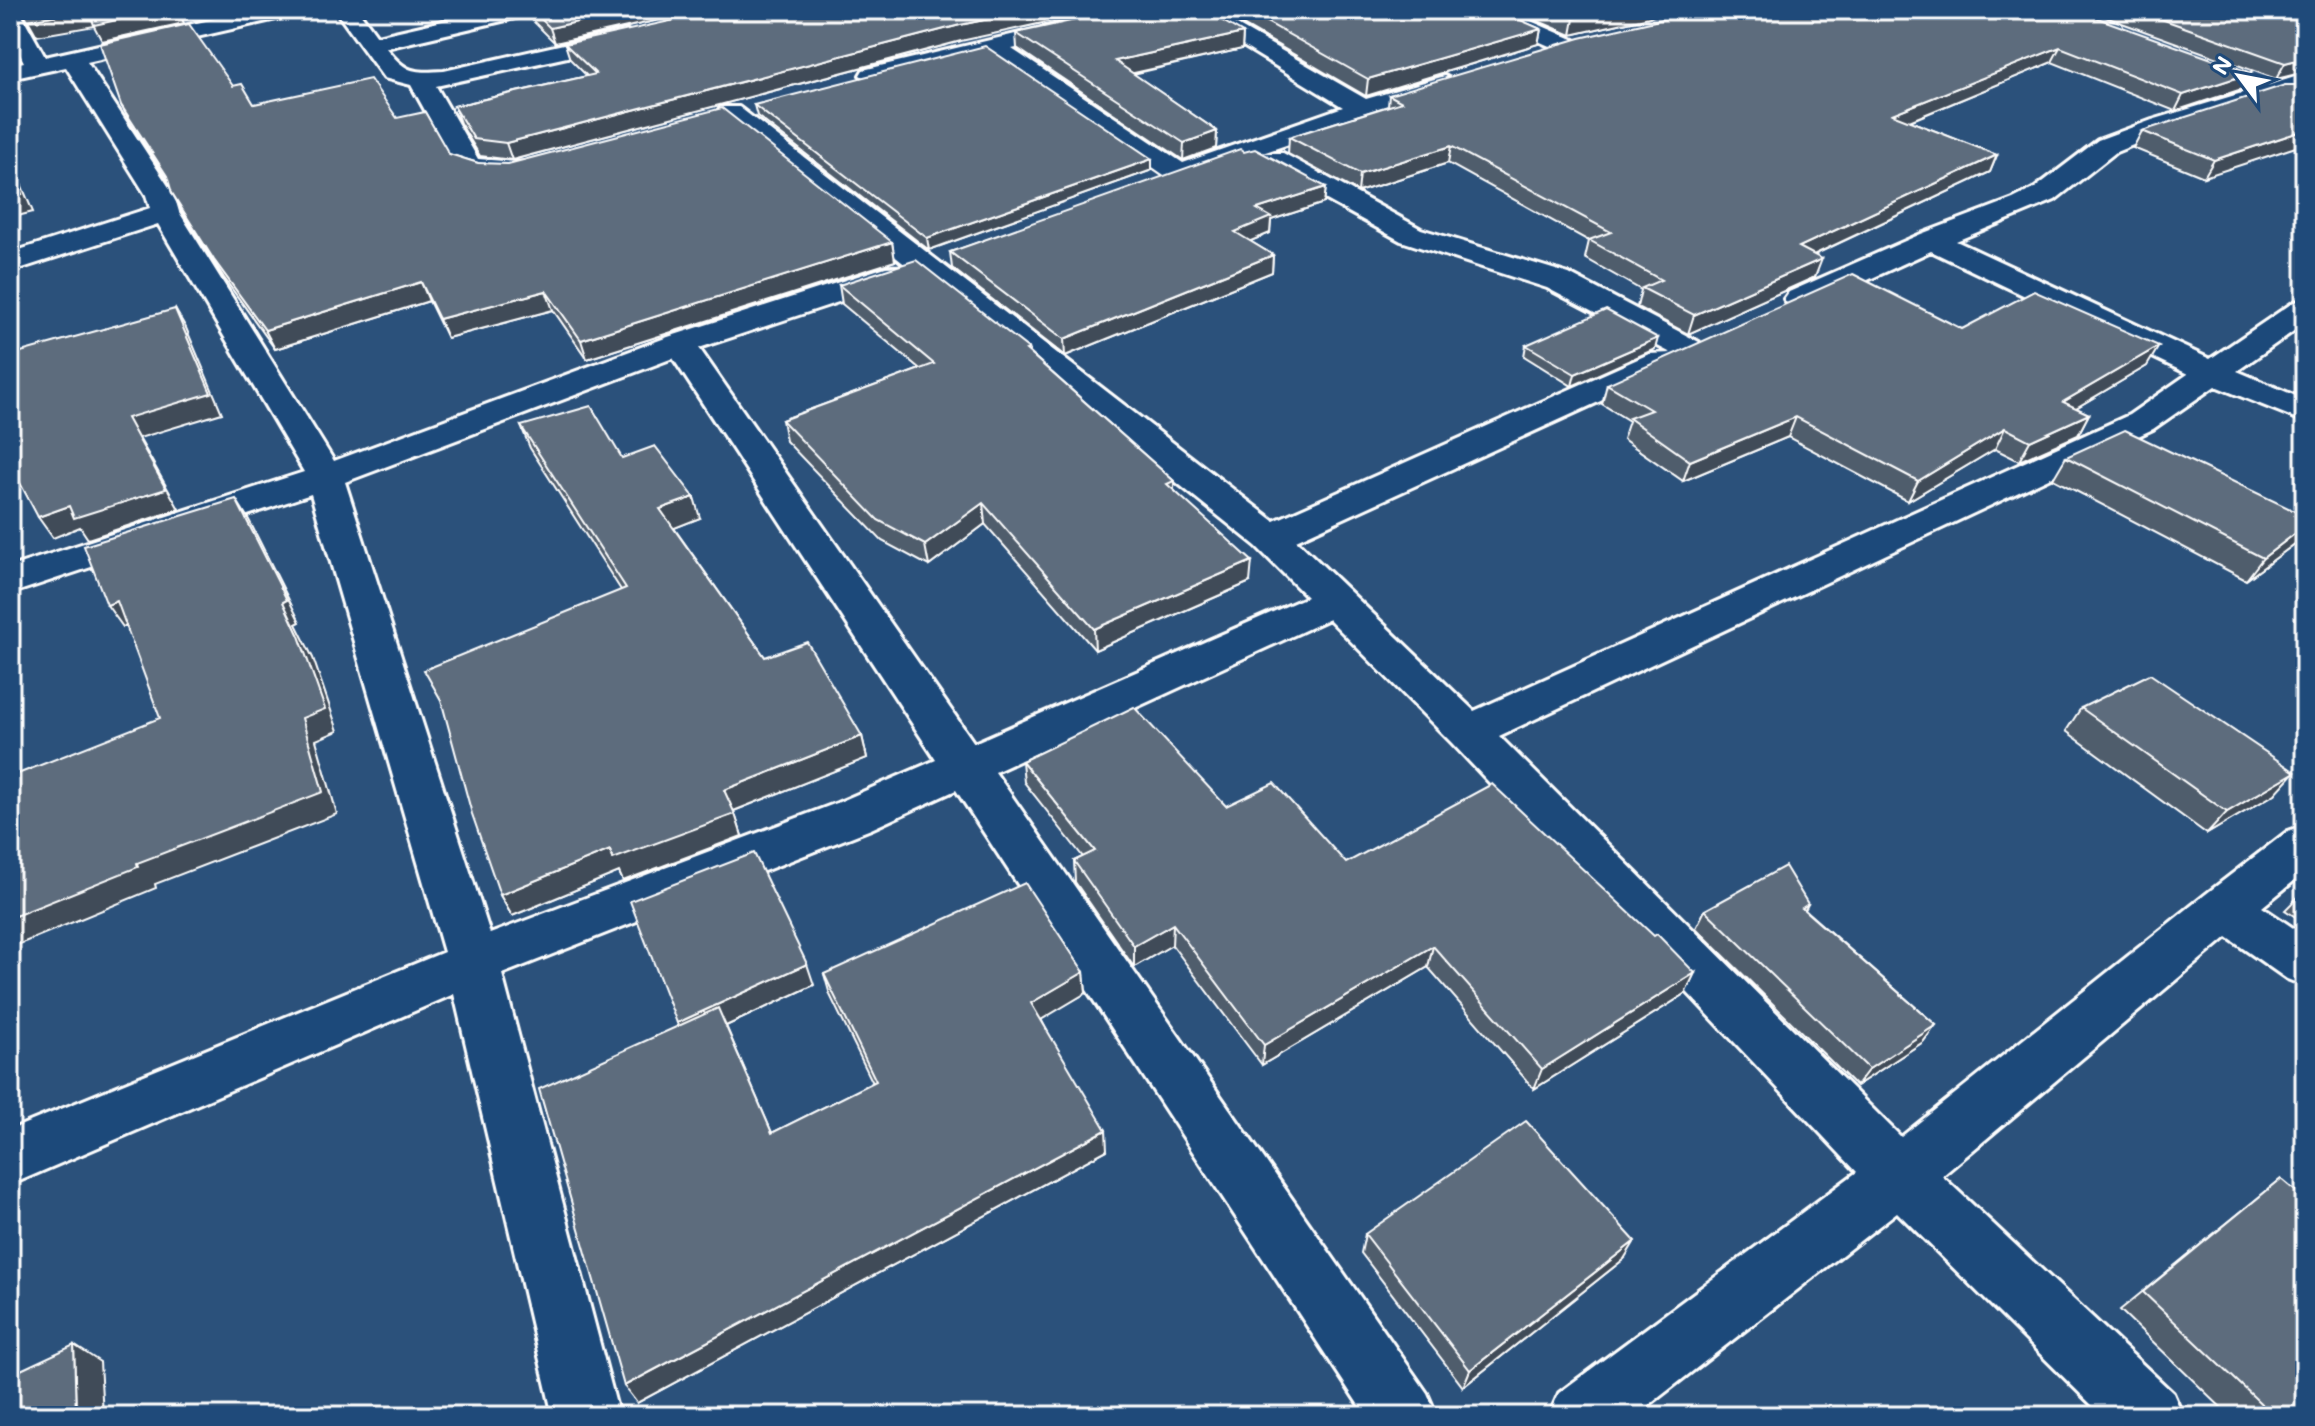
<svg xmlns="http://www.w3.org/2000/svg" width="2315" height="1426" font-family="Mali,sans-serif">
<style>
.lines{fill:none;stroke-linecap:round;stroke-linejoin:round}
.minor-casing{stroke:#fff;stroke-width:6}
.minor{fill:#1f4a7a;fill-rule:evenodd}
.wall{fill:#505d6c;stroke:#fff;stroke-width:2}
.shaded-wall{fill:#414c58;stroke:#fff;stroke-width:2}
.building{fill:#5d6c7d;stroke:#fff;stroke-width:2}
</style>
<rect width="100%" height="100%" fill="#2b517b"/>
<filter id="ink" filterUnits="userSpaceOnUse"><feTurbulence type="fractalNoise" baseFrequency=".0125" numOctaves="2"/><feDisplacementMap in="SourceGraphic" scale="16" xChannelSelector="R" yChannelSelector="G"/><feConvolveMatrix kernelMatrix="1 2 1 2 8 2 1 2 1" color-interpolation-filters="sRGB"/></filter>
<g filter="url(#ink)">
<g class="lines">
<defs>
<g id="minor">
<path d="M10 10H19L45 57 255 10H296L285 17 87 62 174 195 179 212 334 461 668 337 886 267 907 266 721 117 717 112 721 107H739L1274 521 1649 354 1671 353 1547 288 1401 241 1263 165 1260 159 1263 153H1283L1421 229 1569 274 1699 342 1703 349 1699 356 1687 359 1673 355 1678 361 1673 368 1296 540 1474 711 2129 415 2188 374 1931 251 1811 306H1789L1784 299 1789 292 1921 234 2013 199 2035 188 2098 140 2152 120 2305 74V89L2170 130 2116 152 2055 200 1956 241 2210 359 2294 302 2305 300V323L2237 371 2305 400V422L2215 386 2153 429 1499 736 1901 1137 2206 894 2288 831 2305 825V872L2262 907 2305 936V986L2287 979 2227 937 1942 1176 2173 1393 2183 1416H2103L1897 1212 1635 1416H1549L1559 1393 1857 1172 1452 743 1329 619 995 772 1427 1393 1437 1416H1366L956 790 871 829 502 974 619 1416H553L454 994 10 1185V1130L444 952 311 494 10 594V567L304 472 158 224 10 272V253L150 208 146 195 66 67 10 79V65L24 62 10 35ZM908 267 1256 546 1307 597 974 743 699 348 908 279 912 273ZM673 358 936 760 837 803 490 934 345 482Z"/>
<path d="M335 10H358L377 36 491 10H531L528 15 386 48C406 73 413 73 444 71L626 30 638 37 626 44 436 86 478 159 529 163 533 169 529 175C504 181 481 178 458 170L411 85 384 78Z"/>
<polygon points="1117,10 1157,10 1154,15 1012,49 1183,163 1343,107 1184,10 1211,10 1366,99 1445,76 1457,83 1454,88 1180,181 1170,179 989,54 872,82 860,75 863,70"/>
<polygon points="1475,10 1505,10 1577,41 1581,46 1577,51 1561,51 1478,15"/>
</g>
</defs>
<use href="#minor" class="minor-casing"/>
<use href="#minor" class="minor"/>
</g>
<g class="wall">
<polygon points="527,10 704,10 555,43 529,17"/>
<polygon points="1217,10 1497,10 1541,29 1538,44 1366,96"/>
<polygon points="1513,10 1680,10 1571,35"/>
<polygon points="2075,10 2242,89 2175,111 2052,62 1910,121 1997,155 1990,172 1814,255 1815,277 1688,334 1637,307 1641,290 1585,258 1589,241 1448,163 1358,192 1288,154 1289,137 1388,106 1389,95"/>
<polygon points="2086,10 2305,10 2305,72 2276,79"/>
<polygon points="1016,33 1243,33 1242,49 1133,74 1217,131 1216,148 1183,160 1017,48"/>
<polygon points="961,41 512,160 480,156 460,123 454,106 587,76 570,59 565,44"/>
<polygon points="2303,85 2204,177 2133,148 2142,131"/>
<polygon points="233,86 254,104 397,118 449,154 478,163 892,242 895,261 587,359 553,310 447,338 429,301 275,349 224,278 182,211 172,193 169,182 130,122 121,105"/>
<polygon points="754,105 1152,170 929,250 757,116"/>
<polygon points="1244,152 1326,187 1324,203 1271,220 1270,233 1250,241 1273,255 1272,272 1065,356 952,268 950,252"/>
<polygon points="839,285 1029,349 1030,353 1174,481 1174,490 1250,582 1095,650 985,524 929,566 882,541 786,441 782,420 920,369 842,304"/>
<polygon points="1526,345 1655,349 1572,386 1524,356"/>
<polygon points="2147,366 2076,408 2089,414 2078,435 2019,461 1995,449 1908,501 1788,437 1683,481 1623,439 1629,421 1602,404 1607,384"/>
<polygon points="521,426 622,458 700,518 674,528 765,657 862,736 867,758 734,811 742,836 623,881 619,872 512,916 500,895 621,590 530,448"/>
<polygon points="2066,457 2296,543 2246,580 2053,479"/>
<polygon points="2081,708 2275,794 2207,834 2066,731"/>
<polygon points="1022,761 1226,806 1346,863 1685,994 1534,1089 1428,967 1262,1065 1172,945 1134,967 1075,882 1074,861 1083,857 1024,782"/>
<polygon points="2305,890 2305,923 2285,910"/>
<polygon points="1808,904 1805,910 1936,1025 1923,1042 1856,1086 1696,928 1705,910"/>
<polygon points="1084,972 1086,993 1041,1019 1107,1150 637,1403 678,1026 814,985 726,1026 772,1133 873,1083 830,995 824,974"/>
<polygon points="2281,1179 2305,1416 2230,1416 2120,1310"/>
<polygon points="1365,1234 1624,1259 1463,1387 1361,1253"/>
</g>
<g class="shaded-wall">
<polygon points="89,10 178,10 184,23 102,41 94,26 37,36 28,20"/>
<polygon points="631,10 704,10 555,43 550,28"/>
<polygon points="1032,10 1102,10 961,41 512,160 506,143 960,25"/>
<polygon points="1616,10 1680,10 1571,35 1574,19"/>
<polygon points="1541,29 1538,44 1366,96 1368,79"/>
<polygon points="1243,33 1242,49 1116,77 1115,61"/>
<polygon points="2060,47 2052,62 1885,131 1892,114"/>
<polygon points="2305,58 2305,72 2276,79 2285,63"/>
<polygon points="2251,73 2242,89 2175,111 2183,95"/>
<polygon points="2305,130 2305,144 2204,177 2214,160"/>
<polygon points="1217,131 1216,148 1183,160 1184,143"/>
<polygon points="1451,146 1448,163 1358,192 1360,174"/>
<polygon points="1997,155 1990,172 1792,265 1799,247"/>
<polygon points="10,158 33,212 10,218"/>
<polygon points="1152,159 1152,170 929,250 927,238"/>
<polygon points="1326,187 1324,203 1271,220 1270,233 1234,248 1235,232 1257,209"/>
<polygon points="892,242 895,261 587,359 581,340"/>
<polygon points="1273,255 1272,272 1065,356 1064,339"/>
<polygon points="1822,259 1815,277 1688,334 1694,315"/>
<polygon points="421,282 429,301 275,349 265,330"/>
<polygon points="546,291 553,310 447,338 439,319"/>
<polygon points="175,309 186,328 222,413 139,438 179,509 88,539 80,527 53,538 38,517 69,506 127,418"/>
<polygon points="1658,338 1655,349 1572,386 1575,374"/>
<polygon points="2159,346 2147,366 2052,422 2063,402"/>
<polygon points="2089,414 2078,435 2019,461 2030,441"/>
<polygon points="1796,417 1788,437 1683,481 1690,461"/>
<polygon points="2005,428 1995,449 1908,501 1918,481"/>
<polygon points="694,497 700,518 667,531 660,509"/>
<polygon points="236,499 249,520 300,622 296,624 313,658 338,731 316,740 337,814 155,884 156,888 10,948 10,918 137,863 302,718 283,602"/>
<polygon points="983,503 985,524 929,566 925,545"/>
<polygon points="2305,526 2305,530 2296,543 2246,580 2263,558"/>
<polygon points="1252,561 1250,582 1095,650 1094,629"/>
<polygon points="117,601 133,623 123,627 107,605"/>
<polygon points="862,736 867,758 731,812 724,790"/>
<polygon points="2295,772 2275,794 2207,834 2227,812"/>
<polygon points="735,814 742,836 623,881 619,872 512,916 500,895 610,850"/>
<polygon points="1173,924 1172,945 1134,967 1134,946"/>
<polygon points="1433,946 1428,967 1262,1065 1264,1045"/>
<polygon points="807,964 814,985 687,1044 677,1023"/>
<polygon points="1084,972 1086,993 1034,1024 1031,1003"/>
<polygon points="1695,973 1685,994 1534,1089 1542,1069"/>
<polygon points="1936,1025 1923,1042 1856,1086 1869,1069"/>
<polygon points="1106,1130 1107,1150 637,1403 624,1386"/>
<polygon points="1635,1241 1624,1259 1463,1387 1470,1370"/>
<polygon points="74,1345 100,1362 103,1416 76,1416"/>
</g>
<g class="building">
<polygon points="22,10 88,10 28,20"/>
<polygon points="89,10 162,10 94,25"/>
<polygon points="532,10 631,10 550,28"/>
<polygon points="720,10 1032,10 960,25 506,143 474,139 454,106 596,74 565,44"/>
<polygon points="1121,10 1204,10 1243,33 1115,61 1217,131 1184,143 1016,33"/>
<polygon points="1245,10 1497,10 1541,29 1368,79"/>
<polygon points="1552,10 1616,10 1574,19"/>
<polygon points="1703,10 2075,10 2251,73 2183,95 2060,47 1892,114 1997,155 1799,247 1822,259 1694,315 1642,288 1661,280 1589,240 1611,232 1451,146 1360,174 1289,137 1402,102 1389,95 1580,38"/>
<polygon points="2136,10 2305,10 2305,58 2285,63"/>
<polygon points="189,24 233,86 242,84 254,104 370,79 397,118 425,112 449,154 478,163 508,164 722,108 892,242 581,340 546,291 439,319 421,282 265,330 214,260 172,193 167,176 121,105 100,44"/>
<polygon points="985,46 1152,159 927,238 754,105"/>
<polygon points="2305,83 2305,130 2214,160 2142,131 2285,85 2303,85"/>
<polygon points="1240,149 1244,152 1255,149 1326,187 1257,209 1271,217 1235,232 1273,255 1064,339 950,252"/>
<polygon points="10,166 22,194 10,197"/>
<polygon points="916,260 1029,349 1026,350 1174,481 1167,484 1252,561 1094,629 983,503 925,545 878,520 782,420 934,364 839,285"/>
<polygon points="1853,274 1962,329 2034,291 2159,346 2063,402 2089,414 2030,441 2005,428 1918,481 1796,417 1690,461 1629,418 1651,410 1607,384"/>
<polygon points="175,309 211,393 127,418 166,489 74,518 69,506 38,517 10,464 10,355"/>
<polygon points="1606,310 1658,338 1575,374 1526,345"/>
<polygon points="591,406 622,458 655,446 694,497 660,509 765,657 807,642 862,736 724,790 735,814 613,859 610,850 500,895 472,814 441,700 424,670 626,588 521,426"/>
<polygon points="2125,430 2305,516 2305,526 2263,558 2066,457"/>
<polygon points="236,499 287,600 283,602 299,636 325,709 302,718 323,792 137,863 138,867 10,918 10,777 160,718 117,601 107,605 84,546"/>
<polygon points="2150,674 2295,772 2227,812 2081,708"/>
<polygon points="1134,707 1226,806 1274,783 1346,863 1492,784 1654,936 1657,934 1695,973 1542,1069 1433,946 1264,1045 1173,924 1134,946 1074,861 1095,851 1022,761"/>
<polygon points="754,853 807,964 677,1023 630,901"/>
<polygon points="1785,866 1808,904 1802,908 1936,1025 1869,1069 1705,910"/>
<polygon points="1025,883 1084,972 1031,1003 1106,1130 624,1386 539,1089 718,1008 772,1133 876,1081 824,974"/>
<polygon points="1526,1121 1635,1241 1470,1370 1365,1234"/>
<polygon points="2281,1179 2305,1199 2305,1416 2274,1416 2143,1292"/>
<polygon points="74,1345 76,1416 10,1416 10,1375"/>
</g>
</g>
<rect width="2315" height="1426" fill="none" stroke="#1f4a7a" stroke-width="40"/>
<rect x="20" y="20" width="2275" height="1386" fill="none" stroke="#fff" stroke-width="3" filter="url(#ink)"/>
<g transform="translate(2239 76) rotate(302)" stroke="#1f4a7a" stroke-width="6" paint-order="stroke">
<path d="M0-6L14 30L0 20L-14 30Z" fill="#ffffff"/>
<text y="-12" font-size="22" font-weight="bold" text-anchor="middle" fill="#ffffff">N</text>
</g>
</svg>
